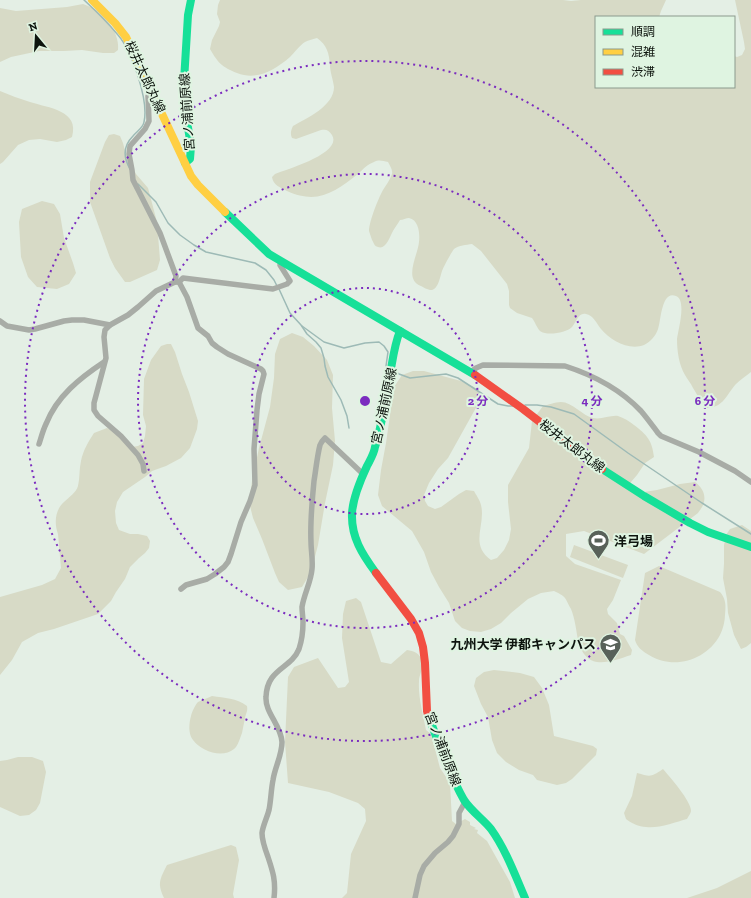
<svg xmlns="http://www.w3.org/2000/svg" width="751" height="898" font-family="'Zilla Slab','Noto Sans JP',serif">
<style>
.green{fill:#d7dac6}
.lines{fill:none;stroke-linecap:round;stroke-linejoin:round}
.stream{stroke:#9dbab6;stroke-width:1.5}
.street{stroke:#a8aca6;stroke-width:5.5}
.fast{stroke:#16e098;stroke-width:8}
.slow{stroke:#ffcf43;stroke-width:8}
.jam{stroke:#f24e42;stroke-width:8}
.ring{fill:none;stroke:#7b2cbf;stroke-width:2;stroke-dasharray:2 4}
.labels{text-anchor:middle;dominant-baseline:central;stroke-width:4;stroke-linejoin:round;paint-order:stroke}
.street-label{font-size:13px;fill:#0d140e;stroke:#dff4e1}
.poi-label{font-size:13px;font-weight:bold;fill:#0d140e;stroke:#dff4e1;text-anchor:start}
.centre{fill:#7b2cbf;stroke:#dff4e1;stroke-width:2}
.ring-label{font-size:12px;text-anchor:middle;font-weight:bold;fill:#7b2cbf;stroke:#dff4e1;stroke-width:4;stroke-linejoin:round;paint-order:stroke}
</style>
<rect width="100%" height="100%" fill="#e4efe5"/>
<g class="green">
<path d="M220 0H563L571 1 581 0H666L661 11 659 17H596V87H734V56L737 57 742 55 745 49 744 42 735 0H751V372C746 376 740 380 736 384 726 395 724 407 707 408 700 401 698 396 693 388 691 383 687 379 685 375 679 365 677 351 677 339 678 331 687 300 676 296 661 290 661 322 658 329 656 336 650 342 644 345 629 351 610 340 601 329 597 324 593 315 586 314 578 312 576 323 572 327 566 333 547 336 540 331 537 328 535 322 532 318L517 313 510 308 509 305V291L507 284 481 251 472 244C466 245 459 245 454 249 451 253 444 266 442 271 440 277 438 291 430 290 427 289 424 288 421 286 403 279 418 255 419 242 420 234 419 220 409 218 406 218 403 220 400 220 398 224 395 227 393 231 390 236 386 250 378 247 374 246 374 243 372 240 371 237 370 234 369 231 369 222 378 199 383 190 386 185 390 180 392 174 393 170 390 166 388 162 383 161 379 159 374 162 368 164 363 169 359 173 335 192 318 205 287 191 281 188 273 185 272 177L275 174C288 169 343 153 332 135 329 130 326 129 321 130L296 139 292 138C290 134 291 130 293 126 307 118 334 106 334 87 333 79 330 72 330 65 329 53 327 45 317 38 314 39 308 40 305 42 300 45 295 52 290 57 275 70 257 81 237 73 222 67 218 63 210 49L212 40 219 26 220 22 217 14 218 5Z"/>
<path d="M83 4C88 6 94 8 98 11 109 19 120 37 118 50L114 53H103L82 50 64 51H39L11 57 0 62V8L16 11 67 7Z"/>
<path d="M0 91C10 95 20 99 30 102 48 108 80 110 72 137L66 140 57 142 40 139 29 140 18 145 3 162 0 164Z"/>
<polygon points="114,134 120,136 123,143 126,155 136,174 148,188 157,222 160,260 157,270 130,282 125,282 115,268 110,258 90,202 90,182 105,142 109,135"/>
<polygon points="42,201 54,204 60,214 64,238 73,263 76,273 69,284 57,289 37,287 28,277 21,257 19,222 22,209"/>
<polygon points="292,333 303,337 314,346 327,360 333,375 332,408 335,441 333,465 325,503 318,545 311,572 302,587 288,590 279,582 275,573 262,539 253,518 249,502 252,481 259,448 270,407 274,378 275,354 280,339"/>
<path d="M167 344H171L175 352 182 374 189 392 198 421 197 429 190 448 181 458 166 466 152 471 145 477 123 492 117 502 115 511 116 523 119 530 130 534H138L147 536 150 541 149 548 145 553 139 558 130 567 125 579 116 592 111 601 98 614 54 629 38 633 22 642 12 660 0 675V597L42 585 55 579 61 568 58 534C54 523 55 510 64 502 69 497 76 493 78 486 80 478 79 469 81 461 83 451 88 442 94 433L107 428 119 434 132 447 138 446 143 443 145 436 146 426 143 415 144 379 151 360 161 346Z"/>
<path d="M413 371H424L461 381 474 387 479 392 482 397 448 458 438 469 429 483 424 495 425 501 428 506 435 509 441 507 459 494 466 490 474 491C476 495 480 500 481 505 486 525 469 544 491 560L497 558 504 550 509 540 511 529 508 502V485L529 448 532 421 543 406C548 405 555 402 561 402 572 402 583 416 593 418 601 420 610 415 618 416 624 418 629 421 634 425 647 435 652 440 654 457L645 463 637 475 631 482V490L644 492 657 490 680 484 695 482C702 487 707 495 703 505 702 508 699 511 698 513L644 554 584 531 566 534V556L575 564 621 580 613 600 607 609 608 614 617 623 620 634 624 636 632 650 631 655C607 663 586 671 578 640 576 629 575 619 571 609 569 606 567 601 565 598 563 595 558 593 554 591L541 593 528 599 511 613 501 623 491 629 481 632 470 631 462 628 455 621 449 603 439 587 431 572 424 552 412 531 382 506 378 495 381 470 386 443 394 387 402 375Z"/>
<polygon points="742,525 751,531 751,643 746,647 741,649 734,635 728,613 727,599 723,578 724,564 724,545 726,535 730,529"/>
<polygon points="574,545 628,565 623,578 570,557"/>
<path d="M659 566 720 592C726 599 726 605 725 615 725 621 723 629 720 635 706 661 673 670 649 655 642 651 637 647 635 640L645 573Z"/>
<path d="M356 598 361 602 381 662 391 664 407 650C414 651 419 653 422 660 425 666 419 674 419 681 418 697 423 714 426 730L431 734 440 768 450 783 452 821 456 824 465 819 470 822V825L476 828 474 829 478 830 477 833 487 841 510 882 515 898H342L347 893 351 854 366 821 365 809 358 803 329 792 288 783 285 742 288 677 294 667 318 658 338 688 345 687 349 682 342 638 343 614 346 601Z"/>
<polygon points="494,670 520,673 534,677 542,688 549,705 554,736 593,746 597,749 596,755 572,779 566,783 557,785 537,780 533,775 519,770 506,762 497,753 492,740 488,717 481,704 474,686 476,678 484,672"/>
<path d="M212 696C225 698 236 698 247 706 248 711 246 713 245 718 244 723 243 728 242 733 240 738 238 746 234 749 222 759 201 751 193 740 188 734 189 723 191 716 192 712 195 705 198 702 202 700 208 698 212 696Z"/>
<polygon points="18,757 32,757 43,761 46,772 40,803 36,810 29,815 20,816 0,807 0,761 7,760"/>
<path d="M663 769C669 776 692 802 691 811 691 813 688 817 687 819 676 822 657 829 646 827 639 827 631 823 626 819L624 813 632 796 637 773C651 777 651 777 663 769Z"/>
<path d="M231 845 236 847 239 860 233 894 234 898H164C157 883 160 879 167 865Z"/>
<polygon points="751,871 751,898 687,898 717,888"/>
</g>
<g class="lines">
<g class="stream">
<path d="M84 0C96 11 108 23 118 35 132 51 149 101 144 122 143 128 137 131 133 136 123 146 123 157 130 169"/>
<polyline points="138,184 156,202 168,223 180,235 194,245 206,252 255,263 266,270 274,280 277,286"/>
<polyline points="279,289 290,313 301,325 307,334 316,342 321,348 324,358 325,366 328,377 341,400 347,416 349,428"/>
<polyline points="302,326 324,342 344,348 365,343 379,342 384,346 388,352 386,366 388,367"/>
<polyline points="395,371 399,374 410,378 446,374 458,378 498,404 508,406 513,406"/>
<polyline points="525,405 537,405 551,407 574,414 628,453 702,503 751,534"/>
</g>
<g class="street">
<polyline points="153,93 148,96 149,121 145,129 130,146 129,154 132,170 133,180 160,233 176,276 175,282"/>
<polyline points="179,282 187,297 198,328 208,336 212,343 217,347 228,354 261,369 263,371 264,374 259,394 257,410 254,449 255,485 250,501 241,522 231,554 228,562 224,567 215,574 207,579 186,585 181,589"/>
<polyline points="0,321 7,326 29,330 35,329 64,321 72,320 84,320 110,325"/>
<path d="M471 372 476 368 483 365 565 366C593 375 620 389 641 411 647 418 652 425 658 433L661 436 699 452 735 471 751 482"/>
<path d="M39 444C41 438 43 430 46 424 57 396 80 378 104 362"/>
<polyline points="144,471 143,464 138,455 121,436 98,416 94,410 94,403 106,358 104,337 105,330 110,325 128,315 138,307 156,291 175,282 179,282 183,278 273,289 287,284 290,281 280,265 281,261"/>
<path d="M274 898C276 881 273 872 268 857 265 849 262 841 262 833 263 825 267 818 269 810 271 800 271 790 273 780 275 767 282 755 282 742 281 725 265 713 266 697 267 668 291 669 299 649 302 640 303 631 303 622 303 617 302 612 302 607 304 594 311 582 312 569 313 560 311 550 311 542 310 521 312 501 314 481 316 469 317 457 320 445 321 442 323 440 325 438L363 474"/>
<polyline points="415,898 420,875 424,866 435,853 448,842 453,836 459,824 459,813 465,802"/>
</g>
<g class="fast">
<polyline points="185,163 190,159 191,146 184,103 184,81 188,15 191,0"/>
<polyline points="225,212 269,254 475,375"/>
<polyline points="602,469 644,496 690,523 708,532 751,547"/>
<path d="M376 573C362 554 351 537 352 513 353 497 360 481 367 466 370 460 374 454 375 447 383 422 386 395 391 369 393 357 395 343 400 331"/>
<path d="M428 715C439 743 449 774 464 800 471 811 483 819 491 829 506 850 515 875 525 898"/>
</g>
<polyline class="slow" points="92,0 115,23 126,37 191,176 198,185 225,212"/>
<g class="jam">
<polyline points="475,375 523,409 592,462 602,469"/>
<polyline points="376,573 411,619 419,633 423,647 425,663 427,711 428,715"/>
</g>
</g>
<g class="ring">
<circle cx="365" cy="401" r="113"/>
<circle cx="365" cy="401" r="227"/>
<circle cx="365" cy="401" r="340"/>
</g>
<defs>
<symbol id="stadium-pin" viewBox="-11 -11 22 30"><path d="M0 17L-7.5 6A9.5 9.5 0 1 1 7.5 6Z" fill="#586159" stroke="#dff4e1"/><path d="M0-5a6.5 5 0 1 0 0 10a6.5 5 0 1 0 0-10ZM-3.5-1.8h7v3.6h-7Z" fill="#fff"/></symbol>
<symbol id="university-pin" viewBox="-11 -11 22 30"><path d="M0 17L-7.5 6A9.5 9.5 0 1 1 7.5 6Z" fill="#586159" stroke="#dff4e1"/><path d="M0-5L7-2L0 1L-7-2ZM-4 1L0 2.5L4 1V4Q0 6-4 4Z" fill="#fff"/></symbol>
</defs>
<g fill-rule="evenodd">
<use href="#stadium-pin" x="586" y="528" width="25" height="34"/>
<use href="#university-pin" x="598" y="632" width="25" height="34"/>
</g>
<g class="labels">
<g class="street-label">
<text transform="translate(145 77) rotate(65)">桜井太郎丸線</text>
<text transform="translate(187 112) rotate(-94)">宮ノ浦前原線</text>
<text transform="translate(384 406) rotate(-78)">宮ノ浦前原線</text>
<text transform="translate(572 446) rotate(37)">桜井太郎丸線</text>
<text transform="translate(443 749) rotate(69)">宮ノ浦前原線</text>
</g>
<g class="poi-label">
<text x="614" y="541">洋弓場</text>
<text x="596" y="644" text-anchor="end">九州大学 伊都キャンパス</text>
</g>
</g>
<circle cx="365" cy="401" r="6" class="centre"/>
<g class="ring-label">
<text x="478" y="405">2 分</text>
<text x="592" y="405">4 分</text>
<text x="705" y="405">6 分</text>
</g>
<rect x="595" y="16" width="140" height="72" fill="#dff4e1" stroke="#8b9a8d"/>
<rect x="603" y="29" width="20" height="6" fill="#16e098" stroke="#8b9a8d"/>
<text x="631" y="36" font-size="12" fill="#0d140e">順調</text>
<rect x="603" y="49" width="20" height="6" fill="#ffcf43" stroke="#8b9a8d"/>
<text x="631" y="56" font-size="12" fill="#0d140e">混雑</text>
<rect x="603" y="69" width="20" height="6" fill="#f24e42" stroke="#8b9a8d"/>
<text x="631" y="76" font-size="12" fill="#0d140e">渋滞</text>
<g transform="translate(36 36) rotate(342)" stroke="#dff4e1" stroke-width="3" paint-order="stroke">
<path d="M0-3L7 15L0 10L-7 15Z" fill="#0d140e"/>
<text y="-6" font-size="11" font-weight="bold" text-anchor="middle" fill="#0d140e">N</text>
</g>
</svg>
